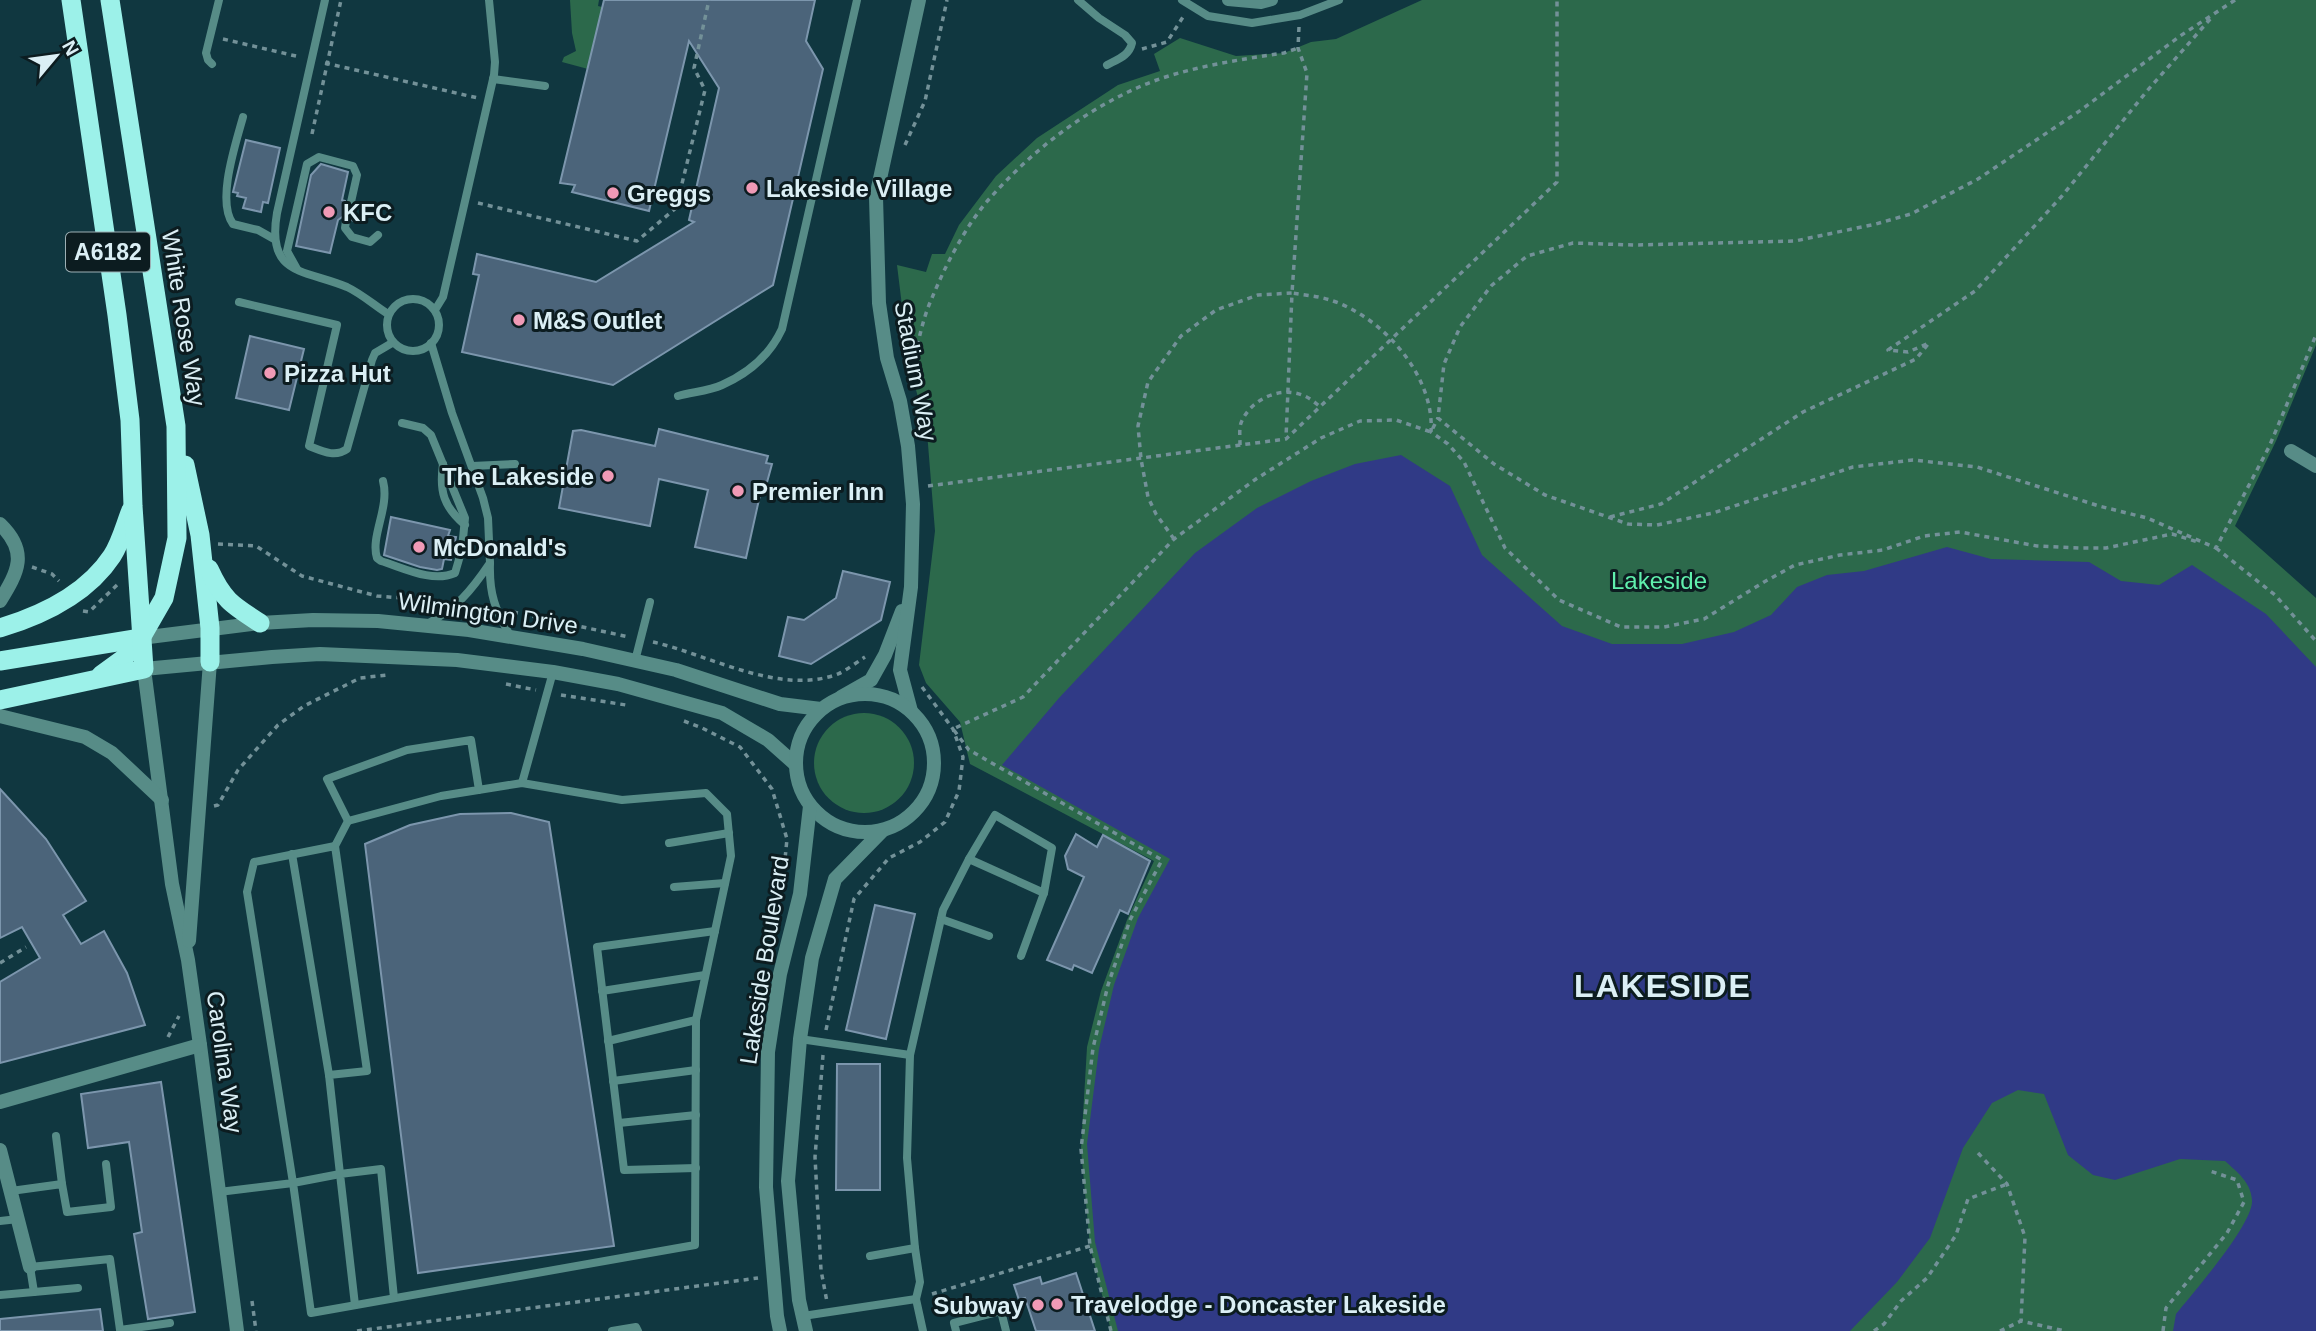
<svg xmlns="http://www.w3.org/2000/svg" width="2316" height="1331" font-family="Helvetica,sans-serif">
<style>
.green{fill:#2c694b}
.water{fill:#303a86}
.building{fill:#4b647a;stroke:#7c96ad;stroke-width:2}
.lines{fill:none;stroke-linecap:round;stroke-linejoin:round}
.path{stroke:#739198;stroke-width:3.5;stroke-dasharray:5 5;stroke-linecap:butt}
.service{stroke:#578c87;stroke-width:8}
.pedestrian{stroke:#578c87;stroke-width:12}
.minor{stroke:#578c87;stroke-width:14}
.tertiary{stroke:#578c87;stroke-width:14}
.trunk{stroke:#9cf1e9;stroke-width:19}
.poi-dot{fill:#f09ab6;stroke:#0c1c20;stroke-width:2.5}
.labels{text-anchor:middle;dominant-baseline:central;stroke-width:6;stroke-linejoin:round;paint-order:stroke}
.shield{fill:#0c1c20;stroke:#9db0b5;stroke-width:2}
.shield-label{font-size:23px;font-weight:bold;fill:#dbeff5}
.poi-label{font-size:24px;font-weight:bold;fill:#dbeff5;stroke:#0c1c20;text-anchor:start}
.street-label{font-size:24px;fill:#dbeff5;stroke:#0c1c20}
.park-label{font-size:24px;fill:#60f0ad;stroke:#0c1c20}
.district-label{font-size:32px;font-weight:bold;letter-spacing:2px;fill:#dbeff5;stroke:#0c1c20}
</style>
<rect width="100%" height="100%" fill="#103740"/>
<g class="green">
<polygon points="570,0 599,0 598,6 602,7 588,69 562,62 564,57 576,51 572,33"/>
<polygon points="1422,0 2316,0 2316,345 2276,441 2235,526 2316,598 2316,1331 1111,1331 1090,1246 1081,1149 1087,1047 1101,991 1127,920 1154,861 970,764 960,722 926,683 919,665 935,531 927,432 909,363 897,265 926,272 932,254 945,254 959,225 996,176 1037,138 1118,85 1160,71 1154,54 1180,38 1236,56 1284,53 1311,42 1336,39"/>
<circle cx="864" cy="763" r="50"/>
</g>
<path class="water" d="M1401 455 1450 486 1482 555 1562 626 1612 644H1682L1734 632 1771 615 1797 587 1827 575 1864 571 1947 547 1991 559 2089 562 2121 581 2159 585 2192 565 2266 614 2316 667V1331H2173L2176 1314C2193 1293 2254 1223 2252 1200 2251 1182 2237 1172 2225 1161L2180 1159 2115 1180 2093 1175 2068 1155 2044 1094 2018 1090 1992 1103 1963 1148 1930 1238 1897 1282 1850 1331H1118L1095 1242 1087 1144 1099 1049 1114 985 1138 918 1170 859 1002 765 1059 698 1195 553 1257 508 1311 481 1355 464Z"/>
<g class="building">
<polygon points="604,0 815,0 806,41 823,69 773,285 613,385 462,352 479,275 473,274 477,254 596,282 694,222 689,220 719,88 689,41 649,211 572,192 575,185 560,183"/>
<polygon points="246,140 280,148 268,203 263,202 261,212 243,208 246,198 237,196 238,193 233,192"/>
<polygon points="321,164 348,172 342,200 345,201 345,205 349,208 355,207 352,220 346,214 338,220 330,253 296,246 311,175"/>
<polygon points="250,336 304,349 289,410 236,398"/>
<polygon points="659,429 768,456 766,463 772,464 766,486 762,486 746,558 695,547 708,490 659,479 650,526 559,508 573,431 581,430 655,446"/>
<polygon points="391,517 450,530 448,536 456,537 451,560 444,559 442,569 437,570 420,567 384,555"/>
<polygon points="843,571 890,582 881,620 811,664 779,656 788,617 804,620 836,598"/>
<polygon points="0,789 46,839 86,901 63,915 81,944 104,931 127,973 145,1025 0,1063 0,982 40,958 22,927 0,938"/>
<polygon points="511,813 549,822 614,1246 418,1273 365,844 410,825 460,814"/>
<polygon points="1076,834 1097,847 1103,835 1150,861 1128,914 1120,910 1092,973 1074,965 1072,970 1047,960 1084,877 1068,869 1065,856"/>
<polygon points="875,905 915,914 886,1039 846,1030"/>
<polygon points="837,1064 880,1064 880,1190 836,1190"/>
<polygon points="161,1082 195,1312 148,1319 134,1234 142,1232 129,1142 88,1148 81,1094"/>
<polygon points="1076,1273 1095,1331 1036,1331 1025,1298 1019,1300 1014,1285 1040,1277 1042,1284"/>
<polygon points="100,1309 103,1331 0,1331 0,1319"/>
</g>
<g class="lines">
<g class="path">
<polyline points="2235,0 2180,36 2081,110 1978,179 1911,214 1876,224 1795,241 1634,245 1573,243 1527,256 1491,286 1460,327 1444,364 1438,418 1494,464 1545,495 1628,524 1657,525 1713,513 1853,467 1913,460 1977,467 2099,506 2147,518 2216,548 2269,447 2316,335"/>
<path d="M1299 27 1298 48 1307 73 1292 293C1304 295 1318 296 1330 300 1382 316 1435 376 1431 432L1448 444 1464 462 1505 548 1559 600 1621 627H1664L1704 619 1764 582 1795 565 1840 555 1883 550 1924 536 1960 532 2037 546 2080 548H2106L2172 534 2198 542"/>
<polyline points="223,39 300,57"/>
<polyline points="1142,49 1167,42 1183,17"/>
<polyline points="325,63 478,98"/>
<polyline points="312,134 341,0"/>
<polyline points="905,145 925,101 947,0"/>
<polyline points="478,203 637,241 676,208 705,90 694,68 709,0"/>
<path d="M911 375C917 350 921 322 932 298 945 266 967 223 991 197 1032 151 1082 112 1139 87 1182 68 1237 60 1284 53L1298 48"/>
<path d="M1240 445C1240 438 1239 429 1241 423 1250 400 1279 386 1302 395 1309 397 1315 403 1321 407"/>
<polyline points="928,486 1286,439 1557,182 1557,0"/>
<polyline points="1610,517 1661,504 1803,412 1916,359 1929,343 1908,352 1888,350 1975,291 2062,196 2147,91 2211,18"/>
<polyline points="1174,539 1156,514 1148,497 1141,459 1138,426 1148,382 1181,336 1216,310 1258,295 1292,293 1286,438"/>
<polyline points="218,544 256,546 302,576 377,596 440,601"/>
<polyline points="2216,548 2275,595 2316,641"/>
<polyline points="32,567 52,574 59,581"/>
<polyline points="83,611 89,612 119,583"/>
<polyline points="513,612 629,637"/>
<path d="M653 642C710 655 779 696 838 674 847 670 857 662 865 657"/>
<polyline points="506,684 536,690"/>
<polyline points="561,695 626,705"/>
<polyline points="684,721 702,728 740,747 772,789 787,839 782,889"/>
<polyline points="214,806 218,805 238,770 278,725 304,706 360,678 387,675"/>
<polyline points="0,963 26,947"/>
<polyline points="826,1030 854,899 889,858 920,842 945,822 959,791 963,757 953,729 922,687"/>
<polyline points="168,1037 179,1016"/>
<polyline points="823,1055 815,1157 821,1270 827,1302"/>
<polyline points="1978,1153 2007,1184 2025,1237 2021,1321"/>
<polyline points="932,1294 1090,1246"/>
<polyline points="252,1301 256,1331"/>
<polyline points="357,1331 758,1278"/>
<polyline points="1111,1331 1090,1246 1081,1149 1093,1048 1108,985 1130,920 1162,860 969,750 953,729 1023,697 1174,539 1256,479 1321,438 1360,421 1396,420 1431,432 1438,418"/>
<polyline points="1874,1331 1884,1324 1901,1301 1927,1278 1956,1235 1968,1199 2007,1184"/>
<polyline points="2000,1331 2021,1321 2065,1331"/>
<polyline points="2163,1331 2166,1308 2227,1233 2244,1202 2237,1180 2207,1170"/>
</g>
<g class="service">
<path d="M325 0 277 213C266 276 304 269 347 287 362 294 375 306 388 314"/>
<path d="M1078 0 1099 18 1125 35 1132 43C1129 56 1118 59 1107 65"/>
<polyline points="1182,0 1208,16 1252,23 1300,15 1339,0"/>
<polyline points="212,64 208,60 206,53 219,0"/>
<polyline points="493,79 545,86"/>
<path d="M243 117C236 143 216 201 233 224L258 230 274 239"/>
<polyline points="346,221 345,228 352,237 370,242 378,235"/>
<polyline points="297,269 287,251 307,164 319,157 353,166 357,175 351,202"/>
<circle cx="413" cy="325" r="26"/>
<path d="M239 302 337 325 309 446C322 451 335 458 347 449L372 360 375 353 392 343"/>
<polyline points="435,310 443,297 494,75 495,62 489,0"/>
<polyline points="431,343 452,413 483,498 488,518 490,563"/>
<path d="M678 396C692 392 709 391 722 385 749 373 770 355 782 329L857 0"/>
<path d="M443 464C439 492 444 507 465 525"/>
<polyline points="472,466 515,464"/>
<path d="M383 481C390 508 370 536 377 558L381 561C404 568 432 583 455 573L462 549 465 518 431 435 423 428 402 423"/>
<path d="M427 624C457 608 471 591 490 563 489 594 495 610 511 637"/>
<polyline points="635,661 650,602"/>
<polyline points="522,783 553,672"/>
<polyline points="669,843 729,833"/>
<polyline points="335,846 348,821"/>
<polyline points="292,854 329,1075"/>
<polyline points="969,859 995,815 1052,848 1044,893"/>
<polyline points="674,887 725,883"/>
<polyline points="941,919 989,936"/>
<polyline points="602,991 705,975"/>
<polyline points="800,1039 910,1055"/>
<polyline points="608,1041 696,1020"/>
<polyline points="613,1081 696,1070"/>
<polyline points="619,1123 696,1115"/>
<polyline points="56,1136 62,1184"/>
<polyline points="696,1168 624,1170 597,947 715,931"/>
<polyline points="11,1191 62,1184 67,1212 111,1207 106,1164"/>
<polyline points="219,1192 293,1183 340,1174 329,1075 367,1071 335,846 254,862 247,892 293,1183 311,1313 695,1245 696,1020 731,856 727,814 706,793 622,800 522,783 441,796 348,821 327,779 407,750 471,740 479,790"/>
<polyline points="0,1221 18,1219"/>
<polyline points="915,1248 920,1282 916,1299 923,1331"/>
<polyline points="870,1256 915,1248 907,1158 910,1055 943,910 969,859 1044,893 1021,956"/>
<polyline points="78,1288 34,1292 30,1267 110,1259 120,1330 170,1323"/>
<polyline points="0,1295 34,1292"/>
<polyline points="355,1305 340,1174 381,1169 394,1298"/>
<polyline points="803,1316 916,1299"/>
<polyline points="612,1331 636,1327 638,1331"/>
<polyline points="956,1331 954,1323 1001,1311 1006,1331"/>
</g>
<polyline class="pedestrian" points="1228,0 1261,3 1272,0"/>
<g class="minor">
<polyline points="2291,451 2316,466"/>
<path d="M0 524C29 552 18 572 0 601"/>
<polyline points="144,669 172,884 188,960 200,1045 237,1331"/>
<polyline points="841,697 871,680 885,655 902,611"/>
<polyline points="911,711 900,670 911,587 913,504 908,446 900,401 887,358 879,303 876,197 919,0"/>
<polyline points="0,716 85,737 112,753 162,800"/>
<polyline points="189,941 210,662"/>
<polyline points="0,1102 200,1045"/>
<polyline points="0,1150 30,1267"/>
</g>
<g class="tertiary">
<polyline points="141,638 260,623 313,620 378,621 469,630 583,649 676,670 780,704 821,709"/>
<polyline points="144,669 272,657 320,654 457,660 553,672 618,684 722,713 768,740 795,764"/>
<circle cx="865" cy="763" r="69"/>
<polyline points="780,1331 777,1316 766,1187 768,1052 780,974 800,894 810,806"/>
<polyline points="806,1331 799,1300 788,1181 800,1039 812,958 835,879 882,831"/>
</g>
<g class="trunk">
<polyline points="185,465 200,535 210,628 210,662"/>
<path d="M209 569C223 600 232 605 260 623"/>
<path d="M0 628C43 615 87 594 112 556 121 542 125 525 131 510"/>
<polyline points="0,661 141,638"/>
<polyline points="101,675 123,659 141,638 164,598 177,538 176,426 110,0"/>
<polyline points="0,700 144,669 133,506 130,420 117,315 71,0"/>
</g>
</g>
<g class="poi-dot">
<circle cx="752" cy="188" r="7"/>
<circle cx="613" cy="193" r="7"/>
<circle cx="329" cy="212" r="7"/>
<circle cx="519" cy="320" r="7"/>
<circle cx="270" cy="373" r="7"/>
<circle cx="608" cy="476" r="7"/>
<circle cx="738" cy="491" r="7"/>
<circle cx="419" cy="547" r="7"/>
<circle cx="1057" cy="1304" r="7"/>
<circle cx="1038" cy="1305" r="7"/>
</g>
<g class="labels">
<rect class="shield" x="66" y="232.5" width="84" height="39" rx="5"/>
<g class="shield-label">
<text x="108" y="252">A6182</text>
</g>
<g class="poi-label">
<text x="766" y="188">Lakeside Village</text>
<text x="627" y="193">Greggs</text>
<text x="343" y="212">KFC</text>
<text x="533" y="320">M&amp;S Outlet</text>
<text x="284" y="373">Pizza Hut</text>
<text x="594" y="476" text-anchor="end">The Lakeside</text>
<text x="752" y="491">Premier Inn</text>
<text x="433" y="547">McDonald's</text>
<text x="1071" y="1304">Travelodge - Doncaster Lakeside</text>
<text x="1024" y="1305" text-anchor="end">Subway</text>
</g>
<g class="street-label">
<text transform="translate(184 318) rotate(81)">White Rose Way</text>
<text transform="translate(916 371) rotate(79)">Stadium Way</text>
<text transform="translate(488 613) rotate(8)">Wilmington Drive</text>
<text transform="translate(764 960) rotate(-81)">Lakeside Boulevard</text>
<text transform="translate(225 1062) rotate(82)">Carolina Way</text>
</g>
<g class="park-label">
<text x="1659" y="580">Lakeside</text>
</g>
<g class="district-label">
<text x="1663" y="986">LAKESIDE</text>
</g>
</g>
<g transform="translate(56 56) rotate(61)" stroke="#0c1c20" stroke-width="5" paint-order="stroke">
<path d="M0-5L12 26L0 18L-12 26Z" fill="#dbeff5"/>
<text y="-10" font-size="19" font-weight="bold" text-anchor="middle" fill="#dbeff5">N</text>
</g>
</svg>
